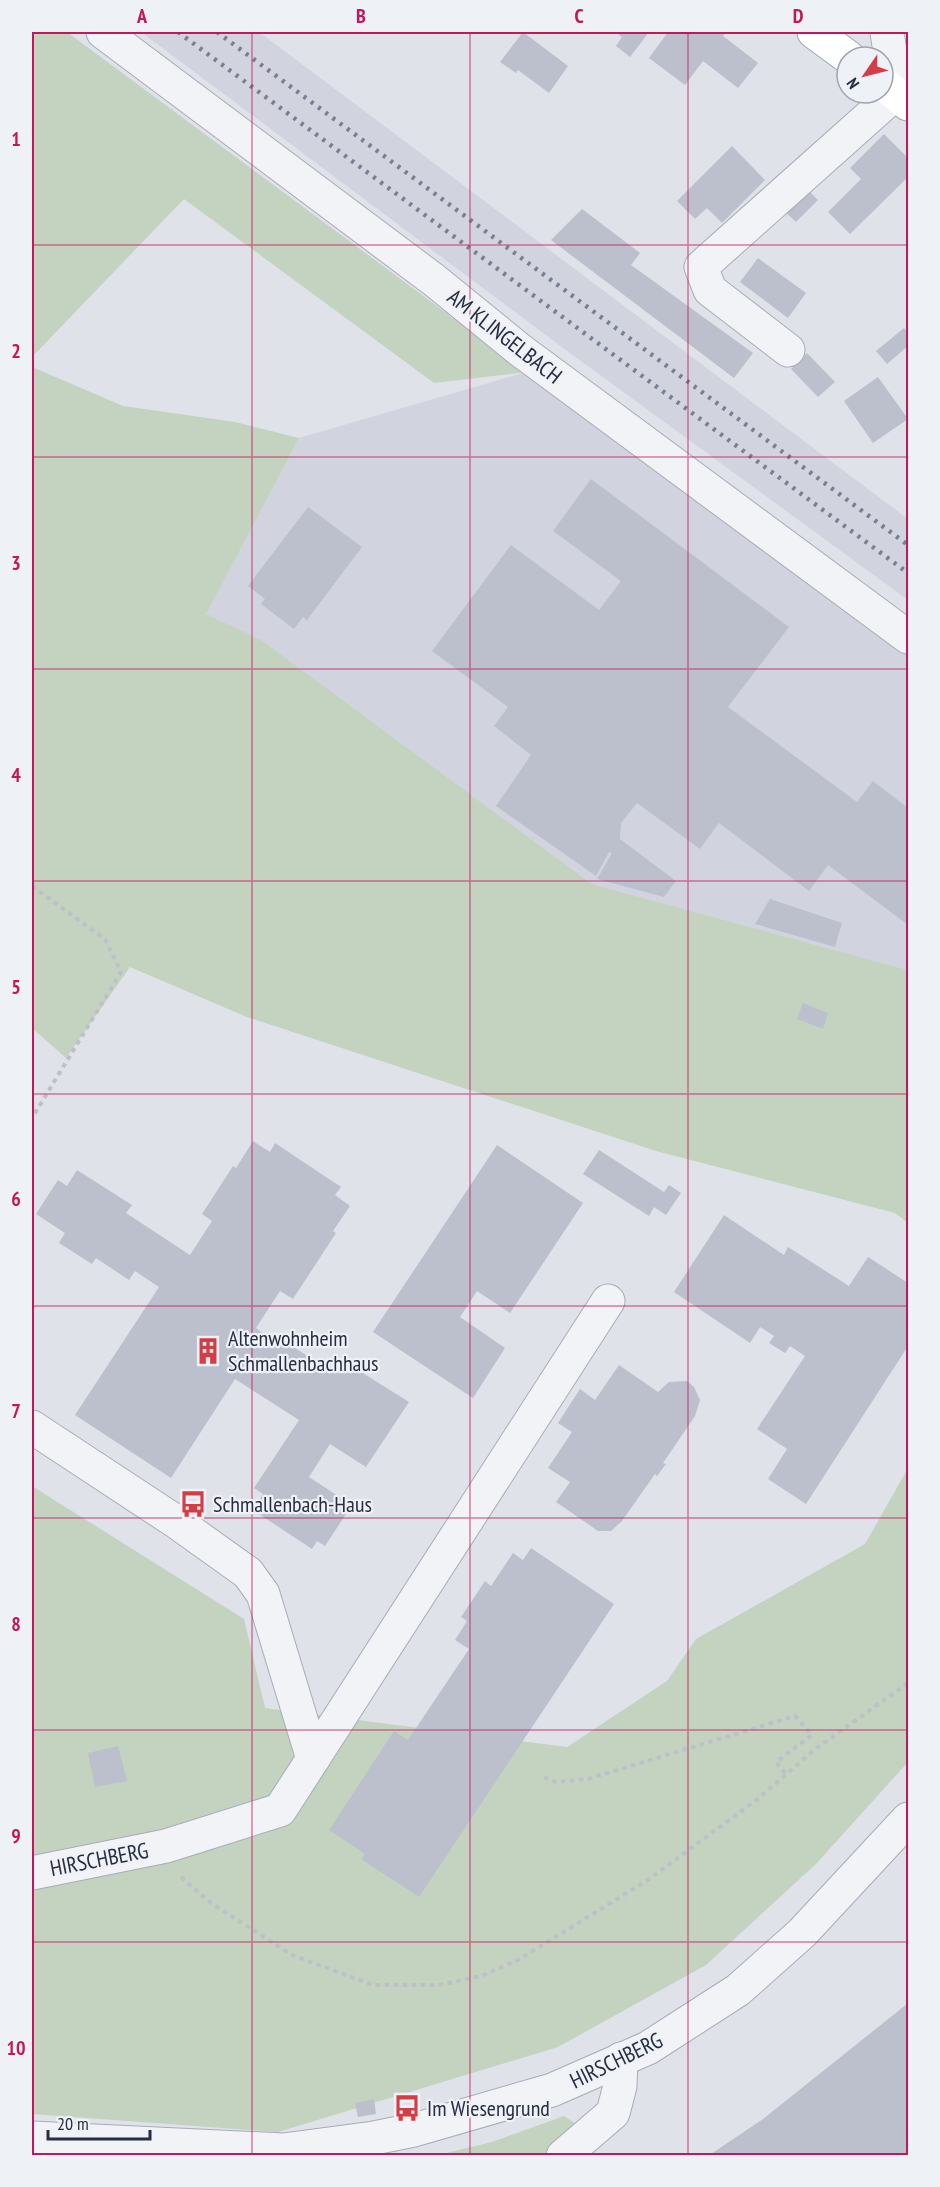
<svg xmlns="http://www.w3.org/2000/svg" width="940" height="2187" font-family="'PT Sans Narrow',sans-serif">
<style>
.built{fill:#d1d4de}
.green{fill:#c3d3bf}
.building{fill:#bcc0cc}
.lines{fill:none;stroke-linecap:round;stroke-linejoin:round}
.minor-casing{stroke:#a8acb7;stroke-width:35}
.major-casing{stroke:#9da5b5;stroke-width:35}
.path{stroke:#bdc0c8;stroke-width:4;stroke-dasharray:4.5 4.5;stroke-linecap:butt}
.minor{stroke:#f2f3f7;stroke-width:33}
.major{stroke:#fff;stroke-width:33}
.rail{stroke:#777f93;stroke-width:4.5;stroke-dasharray:3 6;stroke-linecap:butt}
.grid{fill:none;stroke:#c2185b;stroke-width:1.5;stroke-opacity:0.55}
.labels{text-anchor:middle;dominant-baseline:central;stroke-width:4.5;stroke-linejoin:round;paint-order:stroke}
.street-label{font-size:22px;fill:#272e41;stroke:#eef1f6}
.poi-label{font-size:22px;fill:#272e41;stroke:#eef1f6;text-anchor:start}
.neatline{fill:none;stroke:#c2185b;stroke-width:2}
.grid-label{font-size:20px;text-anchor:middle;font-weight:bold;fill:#c2185b}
</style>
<rect width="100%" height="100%" fill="#dfe2e9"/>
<g class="built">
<polygon points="141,32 259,32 908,519 908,600 559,345"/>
<polygon points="526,372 617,443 908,656 908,970 592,884 260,639 205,614 299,438"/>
</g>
<g class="green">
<polygon points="32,32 67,32 526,372 434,383 184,199 32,357"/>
<polygon points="32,367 123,406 235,422 299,438 206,614 260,639 592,884 908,970 908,1223 895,1213 656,1151 247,1017 130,967 66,1058 32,1028"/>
<polygon points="908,1468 908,1762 816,1864 706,1965 558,2047 278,2132 32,2114 32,1486 244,1619 265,1708 567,1747 667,1681 696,1639 865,1544"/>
<polygon points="564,2116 576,2124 552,2155 434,2156 492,2142"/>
</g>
<g class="building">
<polygon points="523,32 568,66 549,93 518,70 516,73 500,62"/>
<polygon points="615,32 649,32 630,57 616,46 622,37"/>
<polygon points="668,32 726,32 723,36 758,63 738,88 703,61 685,85 649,58"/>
<polygon points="884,134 908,158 908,177 850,234 828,212 861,179 850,168"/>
<polygon points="732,146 765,180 722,223 707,208 695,219 677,201"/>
<polygon points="805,187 818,200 796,222 782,209"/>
<polygon points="582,209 640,253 631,265 753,353 734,378 551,240"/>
<polygon points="758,258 806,293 788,318 740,282"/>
<polygon points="904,328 908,333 908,346 887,364 876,351"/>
<polygon points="807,353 835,382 818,397 791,369"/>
<polygon points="878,377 908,419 873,443 844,401"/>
<polygon points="591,479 789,627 728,707 857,802 873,781 908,808 908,925 828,865 809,891 719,823 700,849 637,803 621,823 620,839 676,881 664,897 597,879 612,853 609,852 596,876 496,806 531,755 494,726 508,707 432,651 511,545 599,610 621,581 553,531"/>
<polygon points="308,507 362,547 307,620 303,617 294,629 261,604 265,599 248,586"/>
<polygon points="770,899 842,923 835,947 755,924"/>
<polygon points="803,1003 828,1013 823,1029 797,1019"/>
<polygon points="253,1141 270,1152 275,1143 341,1187 335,1195 350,1206 333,1231 336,1233 293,1299 280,1291 256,1328 278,1344 281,1339 331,1371 339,1358 409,1402 366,1467 330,1444 309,1477 344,1500 338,1509 346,1514 325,1546 317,1541 312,1549 253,1510 263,1494 254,1488 299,1420 235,1379 171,1478 75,1415 159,1287 135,1271 129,1280 96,1258 92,1264 59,1243 65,1233 36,1214 58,1180 67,1186 77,1170 132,1205 126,1213 190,1255 212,1221 202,1214 233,1166 236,1168"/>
<polygon points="497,1145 583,1203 510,1313 477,1291 460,1317 505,1348 473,1398 373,1332"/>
<polygon points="599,1150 664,1192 669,1185 681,1193 666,1215 654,1207 649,1216 583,1174"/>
<polygon points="724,1215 784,1255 788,1247 849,1286 868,1257 908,1283 908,1346 806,1504 768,1479 787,1449 757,1429 805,1356 790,1346 785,1353 769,1343 774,1336 760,1327 750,1343 674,1292"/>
<polygon points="619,1365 658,1392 669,1382 687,1381 694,1387 700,1400 695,1416 663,1463 666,1464 657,1476 655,1474 622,1521 611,1531 598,1531 556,1502 570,1482 548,1468 572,1432 558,1423 580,1389 595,1400"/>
<polygon points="531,1548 614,1604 419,1897 361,1859 365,1854 329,1830 394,1731 408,1740 469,1649 455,1640 467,1621 461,1617 485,1581 491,1586 513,1553 523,1560"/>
<polygon points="118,1746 127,1781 95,1787 88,1753"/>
<polygon points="907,2004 908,2156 708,2156 763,2119"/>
<polygon points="374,2099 376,2114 358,2117 355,2103"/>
</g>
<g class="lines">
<defs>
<g id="minor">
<polyline points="103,32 434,280 520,350 908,637"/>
<polyline points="887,32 896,93"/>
<polyline points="788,350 710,290 701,267 896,93 908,89"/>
<polyline points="32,1427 178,1523 248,1573 263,1594 313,1759"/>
<polyline points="32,1873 166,1846 280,1810 608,1301"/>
<polyline points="32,2138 283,2150 374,2138 414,2130 552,2090 648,2048 738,1990 802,1933 908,1819"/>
<polyline points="563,2156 613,2113 620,2086 621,2059"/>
</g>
<g id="major">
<polyline points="814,32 848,57"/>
<polyline points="883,83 908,104"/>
</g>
</defs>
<use href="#minor" class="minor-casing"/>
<use href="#major" class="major-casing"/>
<g class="path">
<polyline points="32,886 105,939 121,972 32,1118"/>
<polyline points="544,1777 555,1782 588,1779 795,1716 812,1735 776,1762 786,1774"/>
<polyline points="181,1877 211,1903 292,1955 373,1985 439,1985 481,1976 518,1960 648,1880 759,1798 814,1750 908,1683"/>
</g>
<use href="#minor" class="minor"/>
<use href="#major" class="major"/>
<g class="rail">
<polyline points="178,32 908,573"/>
<polyline points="217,32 908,545"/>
</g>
</g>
<path class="grid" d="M252 32V2156M470 32V2156M688 32V2156M32 245H908M32 457H908M32 669H908M32 881H908M32 1094H908M32 1306H908M32 1518H908M32 1730H908M32 1942H908"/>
<defs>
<symbol id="building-bare" viewBox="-9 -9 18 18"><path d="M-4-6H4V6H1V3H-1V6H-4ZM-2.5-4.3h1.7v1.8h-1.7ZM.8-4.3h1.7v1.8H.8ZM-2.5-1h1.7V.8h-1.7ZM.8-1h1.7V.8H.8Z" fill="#d53d46" stroke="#eef1f6" stroke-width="2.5" paint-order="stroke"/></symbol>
<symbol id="bus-bare" viewBox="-9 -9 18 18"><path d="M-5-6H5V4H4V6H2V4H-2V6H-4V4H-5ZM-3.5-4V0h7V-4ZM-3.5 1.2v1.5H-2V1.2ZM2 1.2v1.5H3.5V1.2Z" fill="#d53d46" stroke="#eef1f6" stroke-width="2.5" paint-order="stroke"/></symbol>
</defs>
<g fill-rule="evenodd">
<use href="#building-bare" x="189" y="1332" width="38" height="38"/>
<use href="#bus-bare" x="174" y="1485" width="38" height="38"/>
<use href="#bus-bare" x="388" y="2089" width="38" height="38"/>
</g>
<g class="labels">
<g class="street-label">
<text transform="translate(505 336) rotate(38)">AM KLINGELBACH</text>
<text transform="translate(99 1859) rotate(-11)">HIRSCHBERG</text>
<text transform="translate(616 2060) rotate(-26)">HIRSCHBERG</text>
</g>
<g class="poi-label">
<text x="228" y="1338">Altenwohnheim<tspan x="228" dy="25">Schmallenbachhaus</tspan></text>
<text x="213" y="1504">Schmallenbach-Haus</text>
<text x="427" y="2108">Im Wiesengrund</text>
</g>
</g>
<rect width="940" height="2187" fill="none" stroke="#eef1f6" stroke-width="66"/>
<g transform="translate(865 75) rotate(235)"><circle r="28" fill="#eef1f6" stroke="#9ea3ae" stroke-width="1.5"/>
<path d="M0-4.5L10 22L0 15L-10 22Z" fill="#d53d46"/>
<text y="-9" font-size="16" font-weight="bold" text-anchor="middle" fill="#272e41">N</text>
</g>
<path d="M48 2130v9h102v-9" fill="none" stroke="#272e41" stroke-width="3"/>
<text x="57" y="2130" font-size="18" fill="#272e41" stroke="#eef1f6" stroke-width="4.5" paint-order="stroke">20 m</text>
<rect x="33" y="33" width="874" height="2121" class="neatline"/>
<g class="grid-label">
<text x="142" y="23">A</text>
<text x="361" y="23">B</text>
<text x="579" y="23">C</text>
<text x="798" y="23">D</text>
<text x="16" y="146">1</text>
<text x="16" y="358">2</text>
<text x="16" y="570">3</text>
<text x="16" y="782">4</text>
<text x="16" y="994">5</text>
<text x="16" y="1206">6</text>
<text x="16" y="1418">7</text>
<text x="16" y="1631">8</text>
<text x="16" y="1843">9</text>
<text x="16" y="2055">10</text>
</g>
</svg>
